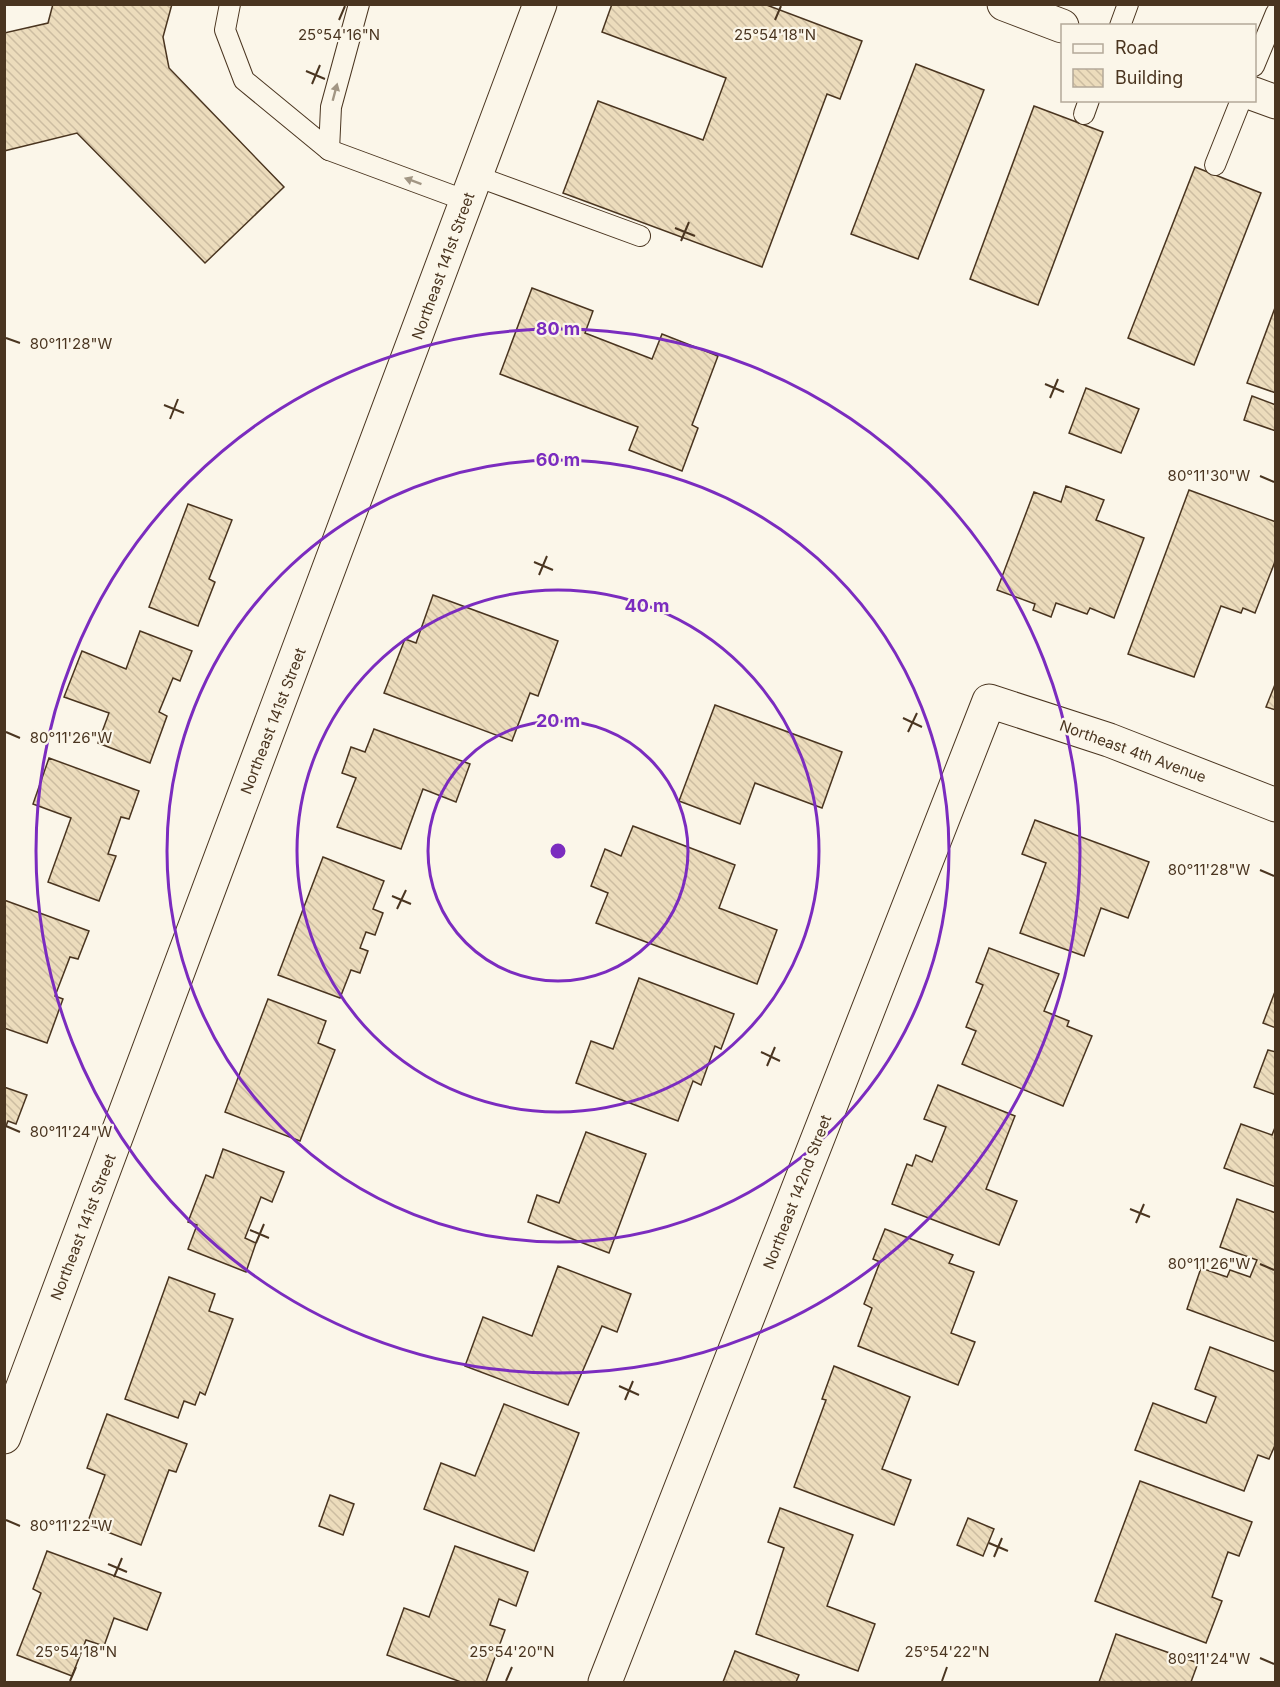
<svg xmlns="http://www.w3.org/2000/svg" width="1280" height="1687" font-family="Inter,sans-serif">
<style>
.building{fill:url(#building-back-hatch);stroke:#4a3520;stroke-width:1.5}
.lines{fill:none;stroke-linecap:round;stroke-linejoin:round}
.service-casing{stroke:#4a3520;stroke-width:22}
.minor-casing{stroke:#4a3520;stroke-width:35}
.service{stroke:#fbf6e9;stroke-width:20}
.minor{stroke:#fbf6e9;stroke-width:33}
.oneway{fill:#a29684}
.ticks{fill:none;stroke:#4a3520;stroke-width:2}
.ring{fill:none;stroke:#7b2cbf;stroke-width:3}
.labels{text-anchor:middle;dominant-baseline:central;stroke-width:4.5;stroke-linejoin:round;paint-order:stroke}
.street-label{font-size:15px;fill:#4a3520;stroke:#fbf6e9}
.ticks-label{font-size:15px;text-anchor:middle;fill:#4a3520;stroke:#fbf6e9;stroke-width:4.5;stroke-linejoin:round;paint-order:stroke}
.centre{fill:#7b2cbf;stroke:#fbf6e9;stroke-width:3}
.ring-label{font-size:18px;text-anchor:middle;font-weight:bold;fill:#7b2cbf;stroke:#fbf6e9;stroke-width:4.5;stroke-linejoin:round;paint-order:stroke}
</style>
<defs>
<pattern id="building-back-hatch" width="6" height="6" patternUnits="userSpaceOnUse" patternTransform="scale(1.5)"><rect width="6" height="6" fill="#ecdcbc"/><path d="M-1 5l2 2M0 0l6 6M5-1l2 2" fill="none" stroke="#ccbda1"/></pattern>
</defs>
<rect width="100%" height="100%" fill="#fbf6e9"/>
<g class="building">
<polygon points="53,4 172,4 163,37 169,68 284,187 205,263 77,133 4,151 4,33 48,23"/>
<polygon points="612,4 764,4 862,41 840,99 827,94 762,267 563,193 598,101 703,140 726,78 602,32"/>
<polygon points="916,64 984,90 918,259 851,234"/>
<polygon points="1034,106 1103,132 1038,305 970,279"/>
<polygon points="1195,167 1261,193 1194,365 1128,338"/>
<polygon points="532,288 593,311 585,333 652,359 662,334 718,356 692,425 698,428 682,471 629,450 638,427 500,374"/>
<polygon points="1276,305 1276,393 1247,383"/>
<polygon points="1086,388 1139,409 1121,453 1069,433"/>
<polygon points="1252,396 1276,405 1276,431 1244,420"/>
<polygon points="1066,486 1104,500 1096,520 1144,538 1114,618 1090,608 1087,614 1056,603 1051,617 1033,610 1035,604 997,590 1034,492 1061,502"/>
<polygon points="1189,490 1276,522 1276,559 1255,613 1243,608 1241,613 1221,606 1194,677 1128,654"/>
<polygon points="188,504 232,520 209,579 215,582 198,626 149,607"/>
<polygon points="433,595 558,641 538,696 530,693 512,741 384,693 405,639 416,643"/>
<polygon points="140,631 192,651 180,681 173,678 159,712 167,716 150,763 98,743 109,713 64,697 82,651 126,669"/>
<polygon points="1276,682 1276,710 1266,707"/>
<polygon points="715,705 842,752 822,808 755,783 740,824 679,801"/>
<polygon points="374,729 470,764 456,802 423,789 401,849 337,827 356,778 342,773 351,747 365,752"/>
<polygon points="49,758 139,791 129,819 121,817 108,854 116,856 99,901 48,882 71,818 33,804"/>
<polygon points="1035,820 1149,862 1128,918 1101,908 1084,956 1020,933 1046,863 1022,854"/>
<polygon points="633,826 735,865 719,908 777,930 757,984 596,923 608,893 591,886 605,849 621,856"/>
<polygon points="323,857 384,881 373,909 383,913 375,935 366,932 360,948 368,951 360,973 351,970 340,998 278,975"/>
<polygon points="4,900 89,931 78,959 70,957 55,996 63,999 47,1043 4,1028"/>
<polygon points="989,948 1059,974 1044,1011 1069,1021 1067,1026 1092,1036 1063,1106 962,1064 976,1031 966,1027 983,985 976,982"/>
<polygon points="639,978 734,1014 721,1049 715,1046 701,1085 693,1081 678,1121 576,1083 591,1041 613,1049"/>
<polygon points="1276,989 1276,1028 1263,1023"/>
<polygon points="268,999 326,1021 318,1043 335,1050 300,1141 225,1112"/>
<polygon points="1268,1050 1276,1052 1276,1095 1254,1087"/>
<polygon points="938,1085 1015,1116 986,1189 1017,1201 999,1245 892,1204 907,1164 912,1166 916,1155 932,1162 946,1127 924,1119"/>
<polygon points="4,1087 27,1095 16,1124 8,1121 4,1131"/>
<polygon points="1241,1124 1272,1135 1276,1125 1276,1187 1224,1168"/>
<polygon points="586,1132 646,1154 609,1253 528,1222 537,1195 559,1203"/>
<polygon points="223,1149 284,1172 272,1202 261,1197 245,1238 256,1243 246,1272 188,1249 197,1225 188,1222 206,1175 213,1178"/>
<polygon points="1237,1199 1276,1213 1276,1342 1187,1309 1201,1268 1227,1277 1230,1270 1250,1277 1257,1260 1220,1247"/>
<polygon points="885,1229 953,1255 949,1263 974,1272 951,1333 975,1342 958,1385 858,1346 872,1308 864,1304 880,1262 873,1259"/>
<polygon points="558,1266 631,1294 617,1332 602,1326 568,1405 465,1366 483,1317 532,1336"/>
<polygon points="169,1277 215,1294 209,1311 233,1319 205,1395 200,1392 195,1405 184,1401 178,1418 125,1399"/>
<polygon points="1210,1347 1276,1372 1276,1443 1269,1459 1258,1455 1244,1491 1135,1450 1153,1403 1206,1423 1216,1397 1195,1389"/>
<polygon points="834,1366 910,1397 882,1469 911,1480 894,1525 794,1487 826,1400 822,1399"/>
<polygon points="504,1404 579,1433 534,1551 424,1509 441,1463 475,1476"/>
<polygon points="107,1414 187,1444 176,1472 169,1470 141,1545 87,1524 105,1475 87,1468"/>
<polygon points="1140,1481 1252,1522 1239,1556 1228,1552 1212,1597 1222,1601 1206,1643 1095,1601"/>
<polygon points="330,1495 354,1504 343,1535 319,1526"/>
<polygon points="780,1508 853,1535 827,1606 875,1624 858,1671 756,1634 784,1548 768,1542"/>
<polygon points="968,1518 994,1529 983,1556 957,1545"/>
<polygon points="455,1546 528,1572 516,1606 499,1599 490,1625 505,1630 486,1682 461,1682 387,1655 404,1608 429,1617"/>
<polygon points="47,1551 161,1593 147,1630 114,1618 104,1646 86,1640 72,1676 17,1655 41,1593 33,1589"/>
<polygon points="1116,1634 1198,1663 1191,1682 1099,1682"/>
<polygon points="735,1651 799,1675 796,1682 723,1682"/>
</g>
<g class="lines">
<defs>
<g id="service">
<polyline points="230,4 225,30 244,80 329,150 467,201"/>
<polyline points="1120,26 1128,4"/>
<polyline points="1254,66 1276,13"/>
<polyline points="1084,114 1089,100"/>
<polyline points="329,150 331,107 359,4"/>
<polyline points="1215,165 1241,100"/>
<polyline points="476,176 640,236"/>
</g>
<g id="minor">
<polyline points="1004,4 1062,26"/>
<polyline points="1254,94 1276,102"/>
<polyline points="4,1437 540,4"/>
<polyline points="605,1682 989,701 1109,740 1276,805"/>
</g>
</defs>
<use href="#service" class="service-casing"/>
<use href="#minor" class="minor-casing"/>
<use href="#service" class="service"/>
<use href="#minor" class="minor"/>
</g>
<defs><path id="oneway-solid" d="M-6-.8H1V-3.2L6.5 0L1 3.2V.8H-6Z" transform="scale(1.5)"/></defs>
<g class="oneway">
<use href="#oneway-solid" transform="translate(335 92) rotate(-75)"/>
<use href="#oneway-solid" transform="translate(413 181) rotate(-160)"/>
</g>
<path class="ticks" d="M339 20 345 6M775 20 781 6M306 71 325 79M312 84 320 65M675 228 695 236M681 241 689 222M6 338 20 343M1045 384 1064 392M1050 398 1058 379M164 405 184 413M170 419 178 399M1260 476 1274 482M534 562 553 570M539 575 547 556M903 718 922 727M6 732 20 738M908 732 917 713M1260 870 1274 876M392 896 411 904M397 909 406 890M761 1052 780 1061M767 1066 775 1047M6 1126 20 1132M1130 1209 1150 1217M1136 1223 1144 1204M250 1230 269 1238M256 1243 264 1224M1260 1264 1274 1270M619 1386 639 1395M625 1400 633 1381M6 1520 20 1526M989 1543 1008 1551M994 1557 1002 1538M108 1564 127 1572M114 1577 122 1558M1260 1658 1274 1664M70 1681 76 1667M506 1681 512 1667M942 1681 947 1667"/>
<g class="ring">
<circle cx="558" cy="851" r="130"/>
<circle cx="558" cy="851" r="261"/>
<circle cx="558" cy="851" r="391"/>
<circle cx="558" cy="851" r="522"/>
</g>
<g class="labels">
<g class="street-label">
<text transform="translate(443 266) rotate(-70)">Northeast 141st Street</text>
<text transform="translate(273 721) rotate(-69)">Northeast 141st Street</text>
<text transform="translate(1133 751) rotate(20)">Northeast 4th Avenue</text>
<text transform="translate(797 1192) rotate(-69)">Northeast 142nd Street</text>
<text transform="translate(83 1227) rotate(-69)">Northeast 141st Street</text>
</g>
</g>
<g class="ticks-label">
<text x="339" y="40">25°54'16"N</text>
<text x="775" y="40">25°54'18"N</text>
<text x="71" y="349">80°11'28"W</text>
<text x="1209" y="481">80°11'30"W</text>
<text x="71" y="743">80°11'26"W</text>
<text x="1209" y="875">80°11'28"W</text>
<text x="71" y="1137">80°11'24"W</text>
<text x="1209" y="1269">80°11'26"W</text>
<text x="71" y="1531">80°11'22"W</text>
<text x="76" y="1657">25°54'18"N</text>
<text x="512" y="1657">25°54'20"N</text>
<text x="947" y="1657">25°54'22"N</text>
<text x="1209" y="1664">80°11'24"W</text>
</g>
<circle cx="558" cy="851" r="9" class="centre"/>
<g class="ring-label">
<text x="558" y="335">80 m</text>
<text x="558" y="466">60 m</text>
<text x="647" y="612">40 m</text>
<text x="558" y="727">20 m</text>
</g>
<rect width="1280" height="1687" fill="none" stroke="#4a3520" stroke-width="12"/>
<rect x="1061" y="24" width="195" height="78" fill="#fbf6e9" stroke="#b4a999" stroke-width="1.5"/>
<rect x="1073" y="44" width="30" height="9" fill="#fbf6e9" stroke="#b4a999" stroke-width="1.5"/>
<text x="1115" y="54" font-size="18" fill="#4a3520">Road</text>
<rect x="1073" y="69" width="30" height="18" fill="url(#building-back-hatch)" stroke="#b4a999" stroke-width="1.5"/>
<text x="1115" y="84" font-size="18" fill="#4a3520">Building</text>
</svg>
